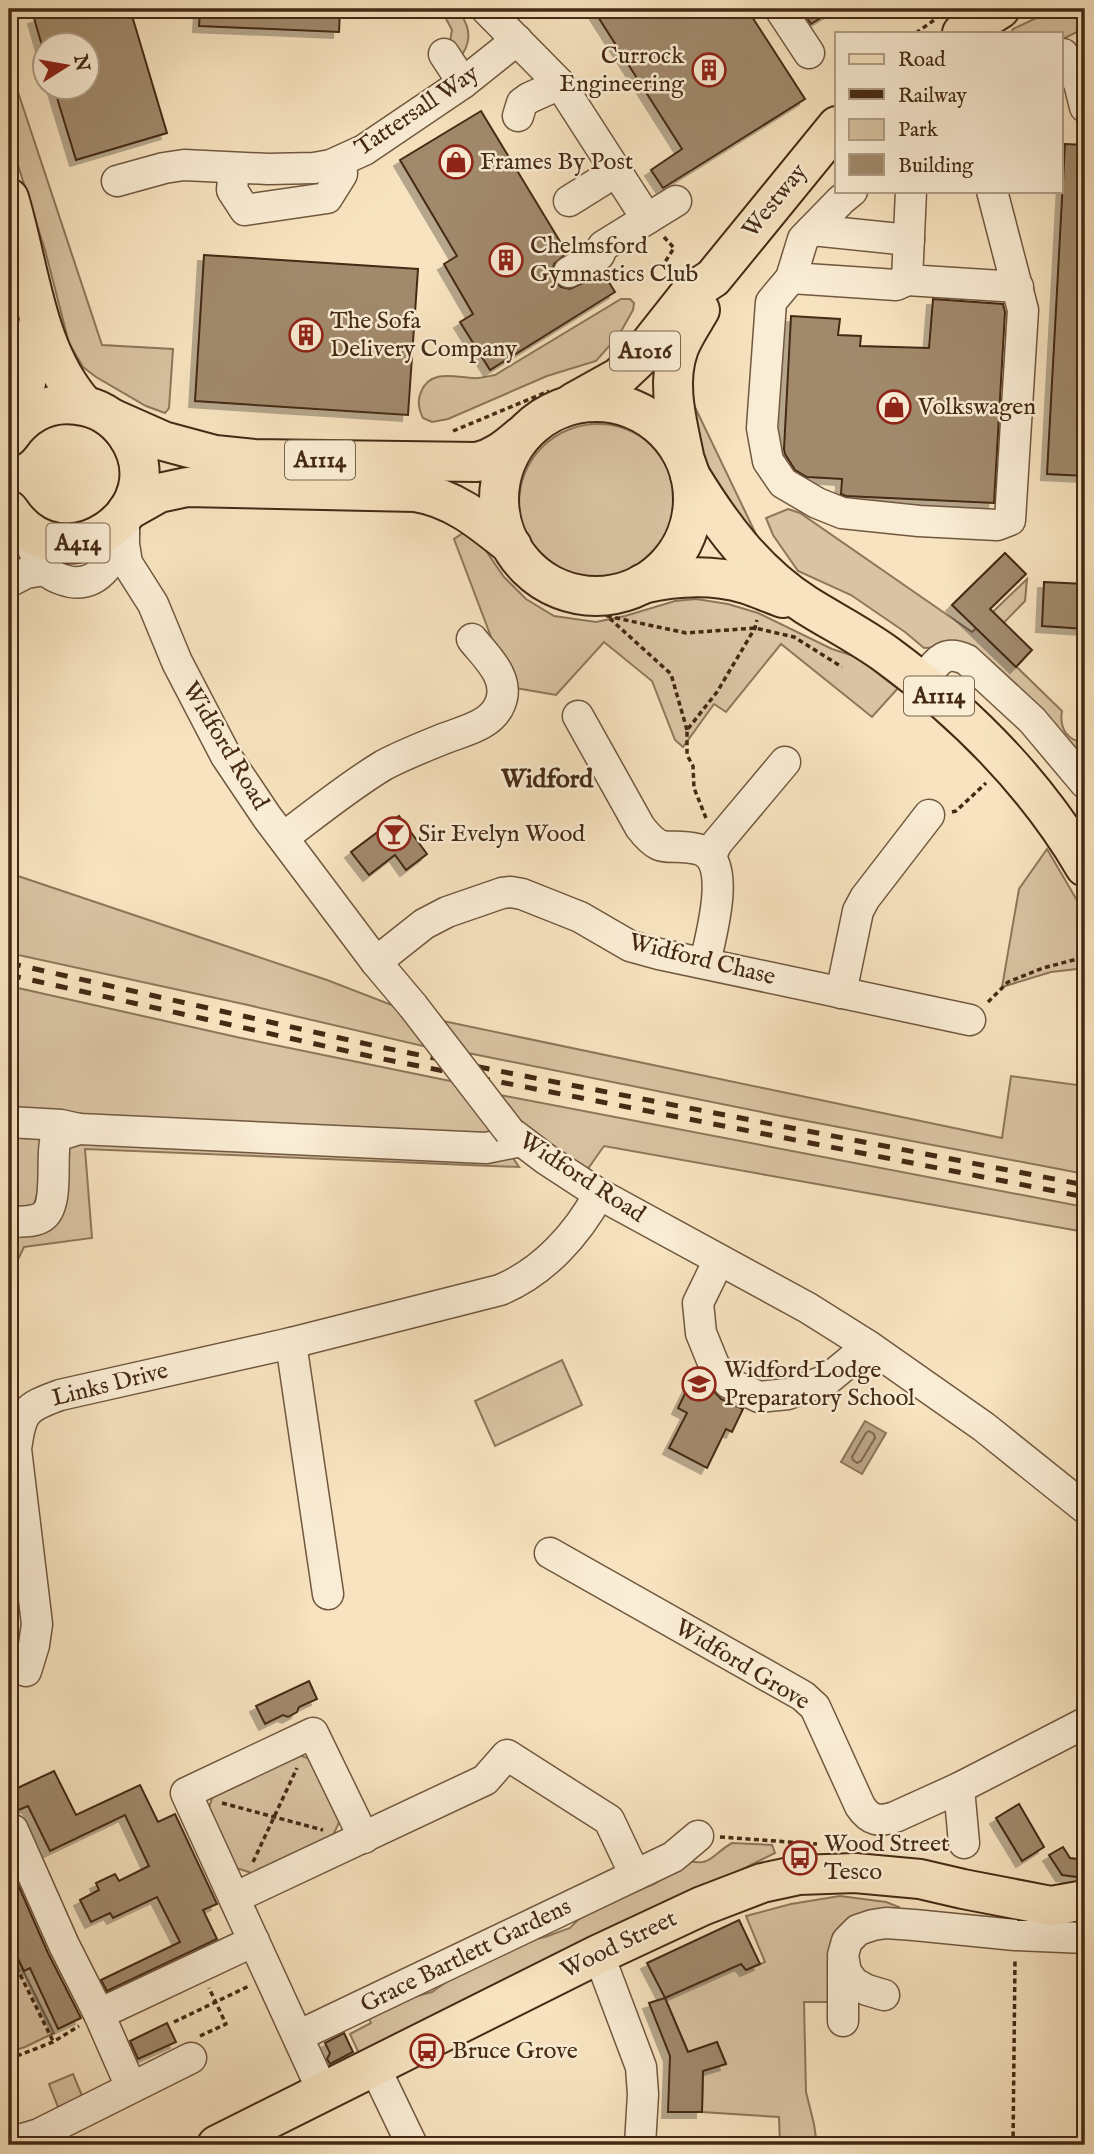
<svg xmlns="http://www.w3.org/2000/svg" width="1094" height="2154" font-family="'IM FELL English',serif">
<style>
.green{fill:#d9c3a2;stroke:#8e765a;stroke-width:2}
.water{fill:#baa485;stroke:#8b7357;stroke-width:2}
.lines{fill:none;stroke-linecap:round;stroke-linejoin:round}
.shore{stroke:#7f664c;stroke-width:2}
.building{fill:#a18a6c;stroke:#442913;stroke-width:2;filter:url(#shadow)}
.minor-casing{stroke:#71583e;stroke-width:33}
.major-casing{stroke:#442913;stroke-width:42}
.highway-casing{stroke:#442913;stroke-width:42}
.path{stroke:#442913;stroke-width:3.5;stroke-dasharray:5 3.5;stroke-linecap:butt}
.minor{stroke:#faedd5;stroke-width:30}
.major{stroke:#f7e3bf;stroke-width:38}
.highway{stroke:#f7e3bf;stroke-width:38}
.rail{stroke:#442913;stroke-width:5;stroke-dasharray:12 12;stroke-linecap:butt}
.minor-bridge-casing{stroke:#71583e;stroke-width:33;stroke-linecap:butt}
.minor-bridge{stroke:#faedd5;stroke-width:30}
.labels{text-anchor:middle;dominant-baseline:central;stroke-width:5;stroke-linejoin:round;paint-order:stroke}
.shield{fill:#faedd5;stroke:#7b644d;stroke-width:2}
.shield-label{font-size:23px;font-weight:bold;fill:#442913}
.poi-label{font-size:24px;fill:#442913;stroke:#faedd5;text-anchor:start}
.street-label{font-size:24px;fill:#442913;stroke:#faedd5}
.neighbourhood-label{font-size:26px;font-weight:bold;fill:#442913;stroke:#faedd5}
</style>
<defs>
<filter id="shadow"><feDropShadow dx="-6" dy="6" stdDeviation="0" flood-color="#0004"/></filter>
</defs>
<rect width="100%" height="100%" fill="#f7e3bf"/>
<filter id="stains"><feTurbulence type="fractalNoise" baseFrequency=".00286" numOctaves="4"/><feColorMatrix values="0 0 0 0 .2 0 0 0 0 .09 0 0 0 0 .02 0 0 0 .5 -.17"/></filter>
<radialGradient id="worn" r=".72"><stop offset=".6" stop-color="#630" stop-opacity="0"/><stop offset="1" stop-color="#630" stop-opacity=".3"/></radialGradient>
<g class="green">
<path d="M441 9H457C469 24 473 38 462 55L450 41 452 30Z"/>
<polygon points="1055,9 1085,9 1085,28 1061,40 1061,33 1011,33 1013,29"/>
<polygon points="9,65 102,345 173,349 169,408 165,413 146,406 96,377 83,367 69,343 45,250 9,137"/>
<path d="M621 299H630L634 303 633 310 619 335 596 361 547 376 448 419 432 422 423 418C419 410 417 401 421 392 430 369 454 377 473 378 481 379 488 376 495 375Z"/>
<polygon points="681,378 766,555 701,461"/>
<circle cx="598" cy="503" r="79"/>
<path d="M788 509 800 513 972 632 1027 579 1025 601 988 639 1062 711C1059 727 1067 742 1085 742V770L960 646 924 648 905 632 851 595 798 571 773 535 766 518Z"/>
<polygon points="466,531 484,548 504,577 526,599 554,616 596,622 625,616 675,601 696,599 728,604 758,613 832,649 866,660 899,687 872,717 781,644 726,712 714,704 683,747 675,740 652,681 604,642 556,695 510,687 454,539"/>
<polygon points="1047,849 1085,914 1085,968 1051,972 1002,987 1019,889"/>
<polygon points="9,873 327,980 397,1007 427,1047 248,1005 9,953"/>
<polygon points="9,986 241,1038 455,1082 498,1136 519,1167 85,1149 92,1238 24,1247 9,1278"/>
<polygon points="443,1021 1002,1138 1011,1076 1085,1086 1085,1174 786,1117 468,1053"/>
<polygon points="500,1095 1085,1207 1085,1232 604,1146 587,1170 525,1127"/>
<polygon points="562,1360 582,1405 495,1446 475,1401"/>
<polygon points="289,1752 317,1761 343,1814 329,1844 261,1876 230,1866 206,1817 216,1786"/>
<path d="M732 1843 772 1845 775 1853 361 2058 350 2034 371 2023 365 2010 432 1992 466 1968 522 1942 545 1937 570 1928 587 1911 654 1884 674 1872 685 1860C711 1868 712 1854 732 1843Z"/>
<polygon points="840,1896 886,1902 899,1907 896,1915 858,1930 831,2002 804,2002 806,2092 814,2124 817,2145 780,2145 779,2117 702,2112 703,2069 726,2063 717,2042 688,2052 665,1998 740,1962 746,1970 765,1962 746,1916 791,1904"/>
<polygon points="9,1942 54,2033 25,2047 9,2052"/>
<polygon points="73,2074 83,2098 58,2107 49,2084"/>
</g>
<polygon class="water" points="865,1421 886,1433 862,1474 841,1462"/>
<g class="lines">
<polygon class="shore" points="869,1431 874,1434 875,1438 861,1461 857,1463 853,1460 852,1457 866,1433"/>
</g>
<g class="building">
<polygon points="64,9 130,9 167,133 76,160 54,88 88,88 88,46 42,46 34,18"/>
<polygon points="200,9 340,9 339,32 199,26"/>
<polygon points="593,9 747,9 805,99 663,188 651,170 682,149"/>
<polygon points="801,9 835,9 811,24"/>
<polygon points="481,111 567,253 554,264 552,273 554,281 561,287 570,289 596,277 597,280 605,276 615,292 490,370 460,322 473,314 444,264 457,256 400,160"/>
<polygon points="1065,144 1085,145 1085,476 1047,474"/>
<polygon points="204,255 418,269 408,415 195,401"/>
<polygon points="933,299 1003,304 1005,312 994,503 846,496 841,494 842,479 807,477 795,470 785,454 784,449 791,316 840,319 838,335 861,336 860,346 929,348"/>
<polygon points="1005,553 1026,574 990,609 1032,650 1016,667 952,605"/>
<polygon points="1044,582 1085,584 1085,629 1042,626"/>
<polygon points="399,816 427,854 406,870 395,855 369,875 351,852"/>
<polygon points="693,1377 708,1385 721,1399 743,1409 732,1432 726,1429 707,1468 669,1448 687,1413 678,1408"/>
<polygon points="309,1681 317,1699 299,1707 297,1712 288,1717 283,1715 265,1724 256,1706"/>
<polygon points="54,1771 76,1815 140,1785 158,1822 175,1814 217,1904 203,1910 217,1939 107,1991 101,1980 180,1942 157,1897 113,1918 110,1913 91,1922 80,1900 99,1890 96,1883 115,1874 119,1881 149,1866 125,1815 50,1851 28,1806 9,1814 9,1792"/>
<polygon points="1019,1804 1044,1847 1022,1861 996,1818"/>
<polygon points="1063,1847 1070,1858 1085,1860 1085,1878 1062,1875 1049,1855"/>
<polygon points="9,1864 48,1953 81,2018 58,2029 30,1968 24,1971 9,1940"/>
<polygon points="739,1920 760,1964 746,1970 741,1964 665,1998 647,1963"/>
<polygon points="665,1998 688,2052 717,2042 726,2064 703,2071 702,2112 668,2112 670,2056 649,2003"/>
<polygon points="167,2023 176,2042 138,2059 130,2041"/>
<polygon points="344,2033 353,2052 330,2064 327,2059 330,2053 325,2043"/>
</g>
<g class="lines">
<defs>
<g id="minor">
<polyline points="486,9 560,84 647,219"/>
<polyline points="780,9 809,53"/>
<polyline points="444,54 463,83"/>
<polyline points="1063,54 1079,83 1085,107"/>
<polyline points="518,116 522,103 529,98 560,84"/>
<polyline points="234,168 232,190 245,210 327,198 342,174 341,161"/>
<polyline points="117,181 164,168 184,165 268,169 314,168 331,165 364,150 463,83 517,40"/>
<polyline points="852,191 841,200 803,239 791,278 771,302 762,428 768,461 783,483 817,503 842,513 919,521 997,525 1010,520 1023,310 992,191"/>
<polyline points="911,191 907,280 1018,287"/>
<polyline points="569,201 617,171"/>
<polyline points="812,230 909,240"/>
<polyline points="569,272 599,255 603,246 676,201"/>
<polyline points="791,278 896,285 907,280"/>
<polyline points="124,517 124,544 127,563 153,604 177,662 226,756 267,817 376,962 413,1006"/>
<path d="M26 530C31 543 35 559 46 570 52 577 62 580 71 582 102 586 114 557 124 533"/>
<polyline points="9,582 26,573 45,570"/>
<path d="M922 682C936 664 942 648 967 660L1032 720 1085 783"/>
<path d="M578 716 640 827C663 857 667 842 697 849 735 856 710 938 705 963"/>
<path d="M284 837C316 813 349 786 384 765 403 755 423 747 443 739 463 731 491 726 500 704 511 678 486 657 472 639"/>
<polyline points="711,855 717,843 785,762"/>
<polyline points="376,962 424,924 447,912 502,893 511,892 522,894 580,917 630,946 659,954 970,1020"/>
<polyline points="841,993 858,911 865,898 929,815"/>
<polyline points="9,1122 61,1125 79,1129 486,1148 521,1141"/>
<polyline points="510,1132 547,1160 599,1194 808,1308 870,1347 984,1427 1085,1508"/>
<path d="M9 1222C19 1221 33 1223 42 1217 59 1207 51 1160 55 1142L60 1135 79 1129"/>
<polyline points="719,1260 698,1303 701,1333 714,1365 729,1383 759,1397 788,1394 827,1380 868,1346"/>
<polyline points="291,1343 328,1594"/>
<path d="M550 1553 803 1696 815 1707 860 1806C870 1821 879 1822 895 1817L959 1788"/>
<path d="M26 1671 34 1645 37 1624 16 1449C21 1412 24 1408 60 1395L291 1343 500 1290C543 1272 577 1235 599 1194"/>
<polyline points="9,1832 13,1830 64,1945 99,2014 131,2087"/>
<polyline points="964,1843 959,1788 1085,1723"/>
<polyline points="234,1898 186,1793 313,1733 364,1838"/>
<polyline points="597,1955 606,1974 641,2067 643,2094 640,2145"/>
<polyline points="884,1995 867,1990 854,1983 846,1972 843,1955 847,1941 858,1930 873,1925 886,1923 914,1925 1015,1935 1085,1938"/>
<polyline points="99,2014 254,1941"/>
<polyline points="843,2021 843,1962"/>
<polyline points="298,2036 673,1857 698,1836"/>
<polyline points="374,2066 412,2145"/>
<polyline points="323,2092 234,1898 485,1780 507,1755 609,1820 635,1875"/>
<polyline points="9,2143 39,2134 191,2058"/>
</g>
<g id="major">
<polyline points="962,33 1000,9"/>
<polyline points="574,402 619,377 637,360 690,293 713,278 837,126"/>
<circle cx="596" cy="499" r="97"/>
<path d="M111 418 163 441 215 455 254 459 477 462C495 458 507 448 521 436"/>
<path d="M684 456C677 421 666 383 679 348 684 335 693 322 700 310"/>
<path d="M690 475C721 526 755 572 806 605 833 622 861 636 887 655 966 713 1035 782 1085 867"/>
<path d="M127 511 159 493 187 487 415 492C454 498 482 522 512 546"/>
<path d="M642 584C677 576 712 574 746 584 759 588 771 594 783 598"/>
<polyline points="217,2145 597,1955 702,1906 762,1883 799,1875 855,1873 920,1879 963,1889 1051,1906 1085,1900"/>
</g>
<g id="highway">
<path d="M9 198C30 267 35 350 84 405"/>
<polyline points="12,433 21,407 39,320"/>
<path d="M9 437C25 414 48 401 77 405 97 407 114 417 126 434 179 509 62 591 9 510"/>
</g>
</defs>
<use href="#minor" class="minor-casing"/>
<use href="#major" class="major-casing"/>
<use href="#highway" class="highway-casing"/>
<g class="path">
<polyline points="916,33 937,18"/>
<polyline points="664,237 674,248 663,265 674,271"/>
<polyline points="453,431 549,391"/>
<polyline points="687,730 671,674 607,616 686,633 755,628 794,637 842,667"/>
<polyline points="952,812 956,811 986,783"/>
<polyline points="706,818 694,788 693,766 687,755 687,730 717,692 755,628 757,620"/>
<polyline points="988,1002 1008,982 1043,968 1085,957"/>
<polyline points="222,1803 323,1830"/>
<polyline points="720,1837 817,1844"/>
<polyline points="253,1862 297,1768"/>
<polyline points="9,1952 53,2041"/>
<polyline points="174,2022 249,1986"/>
<polyline points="200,2036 226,2024 209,1988"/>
<polyline points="9,2059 53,2042 79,2026"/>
<polyline points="1013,2145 1015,1960"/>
</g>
<use href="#minor" class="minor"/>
<use href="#major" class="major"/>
<use href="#highway" class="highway"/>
<g class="rail">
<polyline points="9,963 380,1047 509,1073 1085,1185"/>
<polyline points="9,975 378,1058 1085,1197"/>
</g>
<defs>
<polyline id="minor-bridge" points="413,1006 510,1132"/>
</defs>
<use href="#minor-bridge" class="minor-bridge-casing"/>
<use href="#minor-bridge" class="minor-bridge"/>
</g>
<defs>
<symbol id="building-ring" viewBox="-11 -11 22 22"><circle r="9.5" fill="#faedd5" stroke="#8f2418" stroke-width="1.5"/><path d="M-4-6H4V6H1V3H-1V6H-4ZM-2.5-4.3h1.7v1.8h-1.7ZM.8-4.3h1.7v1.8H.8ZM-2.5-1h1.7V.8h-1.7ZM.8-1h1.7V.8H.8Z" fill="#8f2418"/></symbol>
<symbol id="shop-ring" viewBox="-11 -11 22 22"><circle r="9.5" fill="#faedd5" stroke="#8f2418" stroke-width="1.5"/><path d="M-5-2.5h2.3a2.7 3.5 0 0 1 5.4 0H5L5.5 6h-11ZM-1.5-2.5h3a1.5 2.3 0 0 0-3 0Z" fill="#8f2418"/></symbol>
<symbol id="bar-ring" viewBox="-11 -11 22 22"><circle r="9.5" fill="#faedd5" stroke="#8f2418" stroke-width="1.5"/><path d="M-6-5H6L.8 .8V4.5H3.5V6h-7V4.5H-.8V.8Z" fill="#8f2418"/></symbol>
<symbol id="school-ring" viewBox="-11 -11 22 22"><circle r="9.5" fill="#faedd5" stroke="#8f2418" stroke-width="1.5"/><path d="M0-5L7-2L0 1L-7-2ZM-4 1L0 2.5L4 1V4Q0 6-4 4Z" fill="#8f2418"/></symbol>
<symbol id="bus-ring" viewBox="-11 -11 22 22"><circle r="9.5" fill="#faedd5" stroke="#8f2418" stroke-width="1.5"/><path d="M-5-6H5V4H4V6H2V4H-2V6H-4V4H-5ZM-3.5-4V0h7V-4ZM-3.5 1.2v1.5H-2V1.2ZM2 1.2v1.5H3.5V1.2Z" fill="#8f2418"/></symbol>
</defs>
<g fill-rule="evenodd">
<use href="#building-ring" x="690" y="51" width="38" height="38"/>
<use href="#shop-ring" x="437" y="143" width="38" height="38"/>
<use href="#building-ring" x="487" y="241" width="38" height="38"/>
<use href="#building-ring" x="287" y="316" width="38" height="38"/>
<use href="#shop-ring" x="875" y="388" width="38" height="38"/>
<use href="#bar-ring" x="375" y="815" width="38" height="38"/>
<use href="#school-ring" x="680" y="1365" width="38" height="38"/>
<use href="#bus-ring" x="781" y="1839" width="38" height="38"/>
<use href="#bus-ring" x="408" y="2032" width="38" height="38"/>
</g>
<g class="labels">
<g class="shield">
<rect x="610" y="331.5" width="70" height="39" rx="5"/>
<rect x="285" y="440.5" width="70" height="39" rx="5"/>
<rect x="46.5" y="523.5" width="63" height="39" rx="5"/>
<rect x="904" y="676.5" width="70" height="39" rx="5"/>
</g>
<g class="shield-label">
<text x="645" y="351">A1016</text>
<text x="320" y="460">A1114</text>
<text x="78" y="543">A414</text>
<text x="939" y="696">A1114</text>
</g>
<g class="poi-label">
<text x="684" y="56" text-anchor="end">Currock<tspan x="684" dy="28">Engineering</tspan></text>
<text x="480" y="162">Frames By Post</text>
<text x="530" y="246">Chelmsford<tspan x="530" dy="28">Gymnastics Club</tspan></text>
<text x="330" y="321">The Sofa<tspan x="330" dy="28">Delivery Company</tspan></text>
<text x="918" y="407">Volkswagen</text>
<text x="418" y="834">Sir Evelyn Wood</text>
<text x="724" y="1370">Widford Lodge<tspan x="724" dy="28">Preparatory School</tspan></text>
<text x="824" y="1844">Wood Street<tspan x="824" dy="28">Tesco</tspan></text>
<text x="452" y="2051">Bruce Grove</text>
</g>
<g class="street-label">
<text transform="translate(417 111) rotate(-34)">Tattersall Way</text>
<text transform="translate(775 201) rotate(-51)">Westway</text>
<text transform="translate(225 746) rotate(59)">Widford Road</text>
<text transform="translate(702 960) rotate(14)">Widford Chase</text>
<text transform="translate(582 1178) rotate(33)">Widford Road</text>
<text transform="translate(110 1385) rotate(-14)">Links Drive</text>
<text transform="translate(742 1665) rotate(31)">Widford Grove</text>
<text transform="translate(619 1945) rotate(-26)">Wood Street</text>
<text transform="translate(466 1956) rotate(-26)">Grace Bartlett Gardens</text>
</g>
<g class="neighbourhood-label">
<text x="547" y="779">Widford</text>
</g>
</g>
<rect width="1094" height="2154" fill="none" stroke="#f7e3bf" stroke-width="35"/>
<rect x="10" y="10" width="1073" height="2133" fill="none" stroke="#442913" stroke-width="3.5"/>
<rect x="18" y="18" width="1059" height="2119" fill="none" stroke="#442913" stroke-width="2"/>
<rect x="835" y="32" width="228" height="161" fill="#faedd5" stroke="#b19f87" stroke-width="2"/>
<rect x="849" y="54" width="35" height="10" fill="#f7e3bf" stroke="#b19f87" stroke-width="2"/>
<text x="898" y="66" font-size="21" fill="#442913">Road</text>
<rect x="849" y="89" width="35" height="10" fill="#442913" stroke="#b19f87" stroke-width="2"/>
<text x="898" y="102" font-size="21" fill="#442913">Railway</text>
<rect x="849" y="119" width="35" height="21" fill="#d9c3a2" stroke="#b19f87" stroke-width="2"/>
<text x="898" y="136" font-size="21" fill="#442913">Park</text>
<rect x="849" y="154" width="35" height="21" fill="#a18a6c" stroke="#b19f87" stroke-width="2"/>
<text x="898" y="172" font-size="21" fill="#442913">Building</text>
<g transform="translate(66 66) rotate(79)"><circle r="33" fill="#faedd5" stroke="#b19f87" stroke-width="2"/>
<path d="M0-5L12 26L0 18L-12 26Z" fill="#8f2418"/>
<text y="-10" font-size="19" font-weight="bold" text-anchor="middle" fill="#442913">N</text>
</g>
<rect width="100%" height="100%" filter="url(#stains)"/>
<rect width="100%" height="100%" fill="url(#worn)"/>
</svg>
